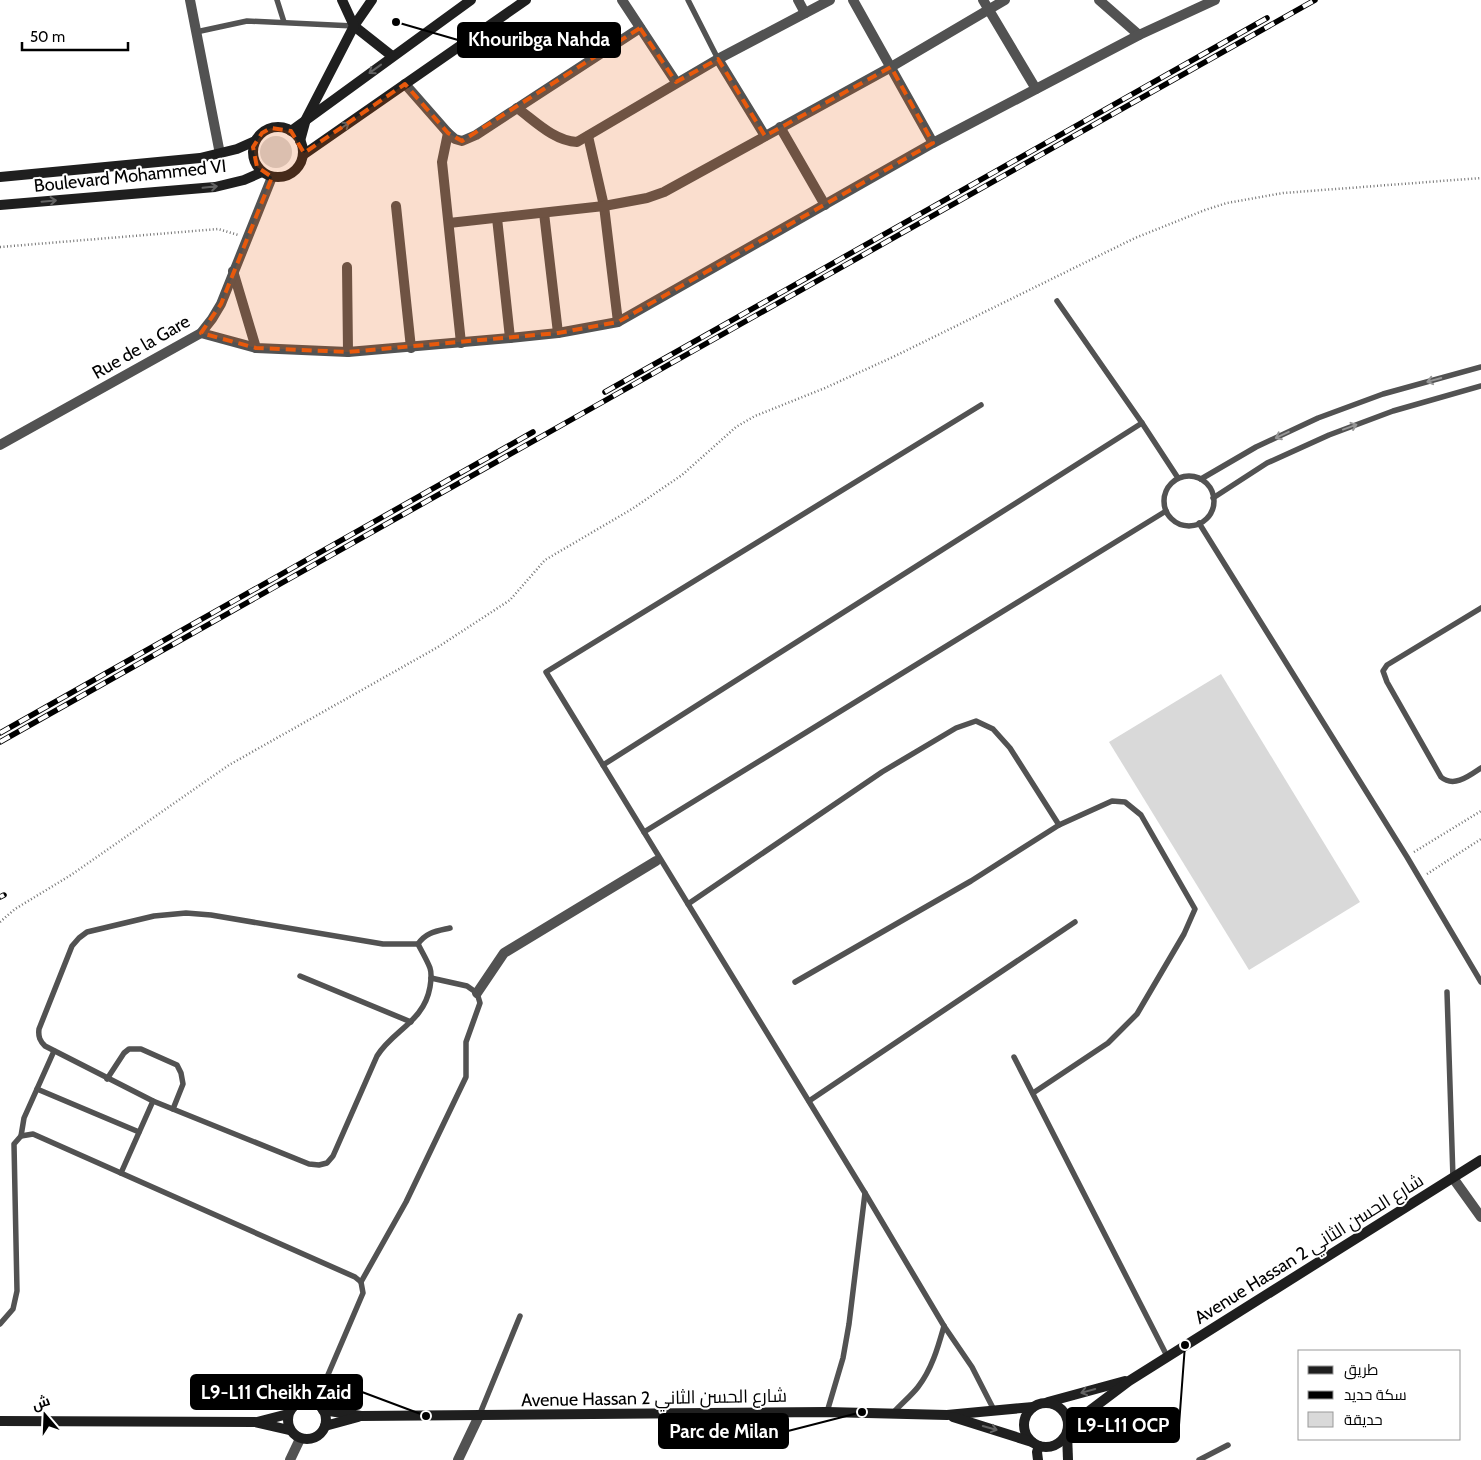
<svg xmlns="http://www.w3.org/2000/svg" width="1481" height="1460" font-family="Cabin,Cairo,sans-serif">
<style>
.green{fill:#d9d9d9}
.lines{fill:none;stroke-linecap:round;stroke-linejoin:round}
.path{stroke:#747474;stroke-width:2.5;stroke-dasharray:1 2.5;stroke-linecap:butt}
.lane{stroke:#525252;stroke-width:5.5}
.street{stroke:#525252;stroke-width:10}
.secondary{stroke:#1f1f1f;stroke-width:10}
.rail-casing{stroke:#000;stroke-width:5.5}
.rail{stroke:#fff;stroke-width:4;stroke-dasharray:11;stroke-linecap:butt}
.oneway{stroke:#626262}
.oneway2{stroke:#979797}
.marked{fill:#e8590c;fill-opacity:0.2;stroke:#e8590c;stroke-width:4;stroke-dasharray:10 6;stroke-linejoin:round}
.labels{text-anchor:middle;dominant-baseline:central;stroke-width:4;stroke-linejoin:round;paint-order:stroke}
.street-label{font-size:18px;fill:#000;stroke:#fff}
.leader{fill:none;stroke:#000;stroke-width:2}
.callout-dot{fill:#000;stroke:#fff;stroke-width:2}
.callout{fill:#000;stroke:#000;stroke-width:2}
.callout-label{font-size:19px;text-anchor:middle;font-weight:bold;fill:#fff}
</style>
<rect width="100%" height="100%" fill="#fff"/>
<g class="green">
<circle cx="276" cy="152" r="16"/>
<polygon points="1221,674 1360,902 1249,970 1109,742"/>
</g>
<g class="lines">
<g class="path">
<polyline points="0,247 218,229 238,235"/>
<polyline points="1414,852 1481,811"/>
<polyline points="1427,874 1481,839"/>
<polyline points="0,922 15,909 71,875 229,765 438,647 510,600 545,560 632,509 682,475 736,427 755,416 825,388 893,357 1135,238 1205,210 1227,203 1283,193 1481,178"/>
</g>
<g class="lane">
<polyline points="277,0 284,22"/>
<polyline points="688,0 718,59"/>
<polyline points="196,32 247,21 354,26"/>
<polyline points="1057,301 1142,423 1178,478"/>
<polyline points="981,405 546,672 865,1193 944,1326 972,1367 994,1410"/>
<circle cx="1189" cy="501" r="25"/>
<polyline points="1201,479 1256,447 1318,418 1383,394 1481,367"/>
<polyline points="1213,498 1267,463 1329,435 1393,411 1481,386"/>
<polyline points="1199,523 1407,857 1481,982"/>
<path d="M1481 608 1387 665 1383 671 1387 682 1441 777C1454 788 1469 776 1481 768"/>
<polyline points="603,765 1142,423"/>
<polyline points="644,832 1166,511"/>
<polyline points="688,904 882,772 956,728 976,721 993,729 1010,748 1059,825"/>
<path d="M186 913 211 915 383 944H418C422 952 427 960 430 968 432 974 431 981 430 987 424 1022 393 1030 377 1056L333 1156 327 1163 319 1165 309 1164 153 1101 45 1046C40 1041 38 1037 39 1029L72 946 79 938 87 932 154 916Z"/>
<path d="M418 944C426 932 437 931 450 928"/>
<polyline points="300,976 411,1022"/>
<polyline points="795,982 971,881 1059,825 1112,801 1125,802 1141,815 1195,909 1184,934 1137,1014 1108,1043 1033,1093"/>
<polyline points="1447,992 1453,1178"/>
<polyline points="1014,1057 1167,1356"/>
<polyline points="107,1079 124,1053 129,1049 141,1049 177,1065 181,1073 183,1084 173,1109"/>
<polyline points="37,1089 139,1132"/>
<polyline points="809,1101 1075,922"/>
<polyline points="21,1136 24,1118 54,1051"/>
<polyline points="121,1173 153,1101"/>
<polyline points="361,1282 406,1202 466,1077 466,1042 480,1003 477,993 467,986 431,978"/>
<polyline points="0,1324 13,1309 17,1291 14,1144 21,1136 33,1134 355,1277 361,1282 363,1293 327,1377"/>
<polyline points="304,1401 327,1377 320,1406"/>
<polyline points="827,1412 843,1358 849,1324 865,1193"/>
<path d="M893 1413C901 1404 911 1396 918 1387 932 1369 938 1347 944 1326"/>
<polyline points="479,1416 520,1316"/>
<polyline points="1199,1460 1228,1445"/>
</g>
<g class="street">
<polyline points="190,0 220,154"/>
<polyline points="622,0 676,82"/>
<polyline points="798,0 805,13"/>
<polyline points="853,0 933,143"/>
<polyline points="983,0 1036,89"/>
<polyline points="1099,0 1139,35"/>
<polyline points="718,59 765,136"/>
<polyline points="405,84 448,133 455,139 462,141 476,135 640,28"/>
<path d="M517 108C535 121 554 141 577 142L718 59 830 0"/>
<polyline points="780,127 825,205"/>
<polyline points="448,133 442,162 461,343"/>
<polyline points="588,136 604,206 618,322"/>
<polyline points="396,206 411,348"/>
<polyline points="544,213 558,333"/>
<polyline points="497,218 510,338"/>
<polyline points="449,223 604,206 647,198 664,192 891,67 1005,0"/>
<polyline points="347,267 348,352"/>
<polyline points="233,271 256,348"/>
<polyline points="201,333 256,348 348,352 510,338 558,333 618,322 933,143 1139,35 1215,0"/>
<polyline points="0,445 201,333 212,319 221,304 272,177"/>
<polyline points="477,993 504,953 656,861"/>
<polyline points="1453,1178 1481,1217"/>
<polyline points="290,1460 300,1439"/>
<polyline points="458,1460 479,1416"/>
</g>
<g class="secondary">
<polyline points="372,0 354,26 392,56"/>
<circle cx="278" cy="152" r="25"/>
<polyline points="291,131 471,0"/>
<polyline points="300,141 306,119 354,26 342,0"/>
<polyline points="303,155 526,0"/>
<polyline points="0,177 200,158 237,149 255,141"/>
<polyline points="0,205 215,187 244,180 262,172"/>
<circle cx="307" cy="1420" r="19"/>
<polyline points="1048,1402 1125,1381"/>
<circle cx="1046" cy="1425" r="22"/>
<polyline points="323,1410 361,1416 827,1412 947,1415 1033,1407"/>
<polyline points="953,1417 1032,1442"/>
<polyline points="0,1421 255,1422 289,1430"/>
<polyline points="257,1422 288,1414"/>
<polyline points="325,1426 358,1417"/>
<polyline points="1068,1427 1129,1381 1481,1160"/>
<polyline points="1067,1433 1068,1460"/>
<polyline points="1038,1460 1037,1452 1039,1446"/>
</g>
<defs>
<g id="rail">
<polyline points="605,392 1267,18"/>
<polyline points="0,733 533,432"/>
<polyline points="0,742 1315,0"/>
<polyline points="0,897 4,895"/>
</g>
</defs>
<use href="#rail" class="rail-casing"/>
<use href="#rail" class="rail"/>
</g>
<defs><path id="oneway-shaft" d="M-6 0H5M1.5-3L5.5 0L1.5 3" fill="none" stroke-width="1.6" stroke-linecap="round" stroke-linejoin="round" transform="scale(1.25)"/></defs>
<g class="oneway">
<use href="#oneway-shaft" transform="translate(375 69) rotate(144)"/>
<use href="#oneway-shaft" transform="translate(343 127) rotate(-35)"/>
<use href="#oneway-shaft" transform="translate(210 187) rotate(-6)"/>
<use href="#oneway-shaft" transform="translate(49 201) rotate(-5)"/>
<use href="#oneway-shaft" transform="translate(1088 1391) rotate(165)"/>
<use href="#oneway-shaft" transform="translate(990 1428) rotate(16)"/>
</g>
<g class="oneway2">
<use href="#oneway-shaft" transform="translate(1434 380) rotate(165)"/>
<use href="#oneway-shaft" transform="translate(1350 427) rotate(-20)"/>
<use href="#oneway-shaft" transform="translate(1282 435) rotate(155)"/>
</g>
<path class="marked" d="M640 28 676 82 718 59 765 136 891 67 933 143 618 322 558 333 348 352 256 348 201 333 221 304 272 177 257 167 253 147 262 133 271 128 291 131 304 153 405 84 448 133 462 141Z"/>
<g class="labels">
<g class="street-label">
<text transform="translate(130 176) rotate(-6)">Boulevard Mohammed VI</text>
<text transform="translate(141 347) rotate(-30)">Rue de la Gare</text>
<text transform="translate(1309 1249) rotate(-32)">Avenue Hassan 2 شارع الحسن الثاني</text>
<text transform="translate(654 1398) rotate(-1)">Avenue Hassan 2 شارع الحسن الثاني</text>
</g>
</g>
<path class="leader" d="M396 22L458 40M426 1416L362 1392M1185 1345L1179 1425M862 1412L788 1431"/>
<g class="callout-dot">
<circle cx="396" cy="22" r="5"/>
<circle cx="426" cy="1416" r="5"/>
<circle cx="1185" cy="1345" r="5"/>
<circle cx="862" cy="1412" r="5"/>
</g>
<g class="callout">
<rect x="458" y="23" width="162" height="34" rx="5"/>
<rect x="191" y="1375" width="171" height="34" rx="5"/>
<rect x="1067" y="1408" width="112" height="34" rx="5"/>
<rect x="659" y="1414" width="129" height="34" rx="5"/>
</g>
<g class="callout-label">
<text x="539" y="46">Khouribga Nahda</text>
<text x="276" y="1399">L9-L11 Cheikh Zaid</text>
<text x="1123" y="1432">L9-L11 OCP</text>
<text x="724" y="1438">Parc de Milan</text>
</g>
<rect x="1298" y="1350" width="162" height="90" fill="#ffffff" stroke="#999999"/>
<rect x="1308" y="1366" width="25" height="8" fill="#1f1f1f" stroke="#999999"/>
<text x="1344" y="1375" font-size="15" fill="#000000">طريق</text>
<rect x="1308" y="1391" width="25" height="8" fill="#000000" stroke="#999999"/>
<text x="1344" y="1400" font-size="15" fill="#000000">سكة حديد</text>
<rect x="1308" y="1412" width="25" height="15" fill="#d9d9d9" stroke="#999999"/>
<text x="1344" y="1425" font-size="15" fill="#000000">حديقة</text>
<g transform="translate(45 1415) rotate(341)" stroke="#ffffff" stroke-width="4" paint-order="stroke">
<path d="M0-4L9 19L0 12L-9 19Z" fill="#000000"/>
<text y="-8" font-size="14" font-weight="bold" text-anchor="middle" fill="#000000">ش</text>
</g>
<path d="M22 42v8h106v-8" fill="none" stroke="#000000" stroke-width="2.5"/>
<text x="30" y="42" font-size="15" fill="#000000" stroke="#ffffff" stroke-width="4" paint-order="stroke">50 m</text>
</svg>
